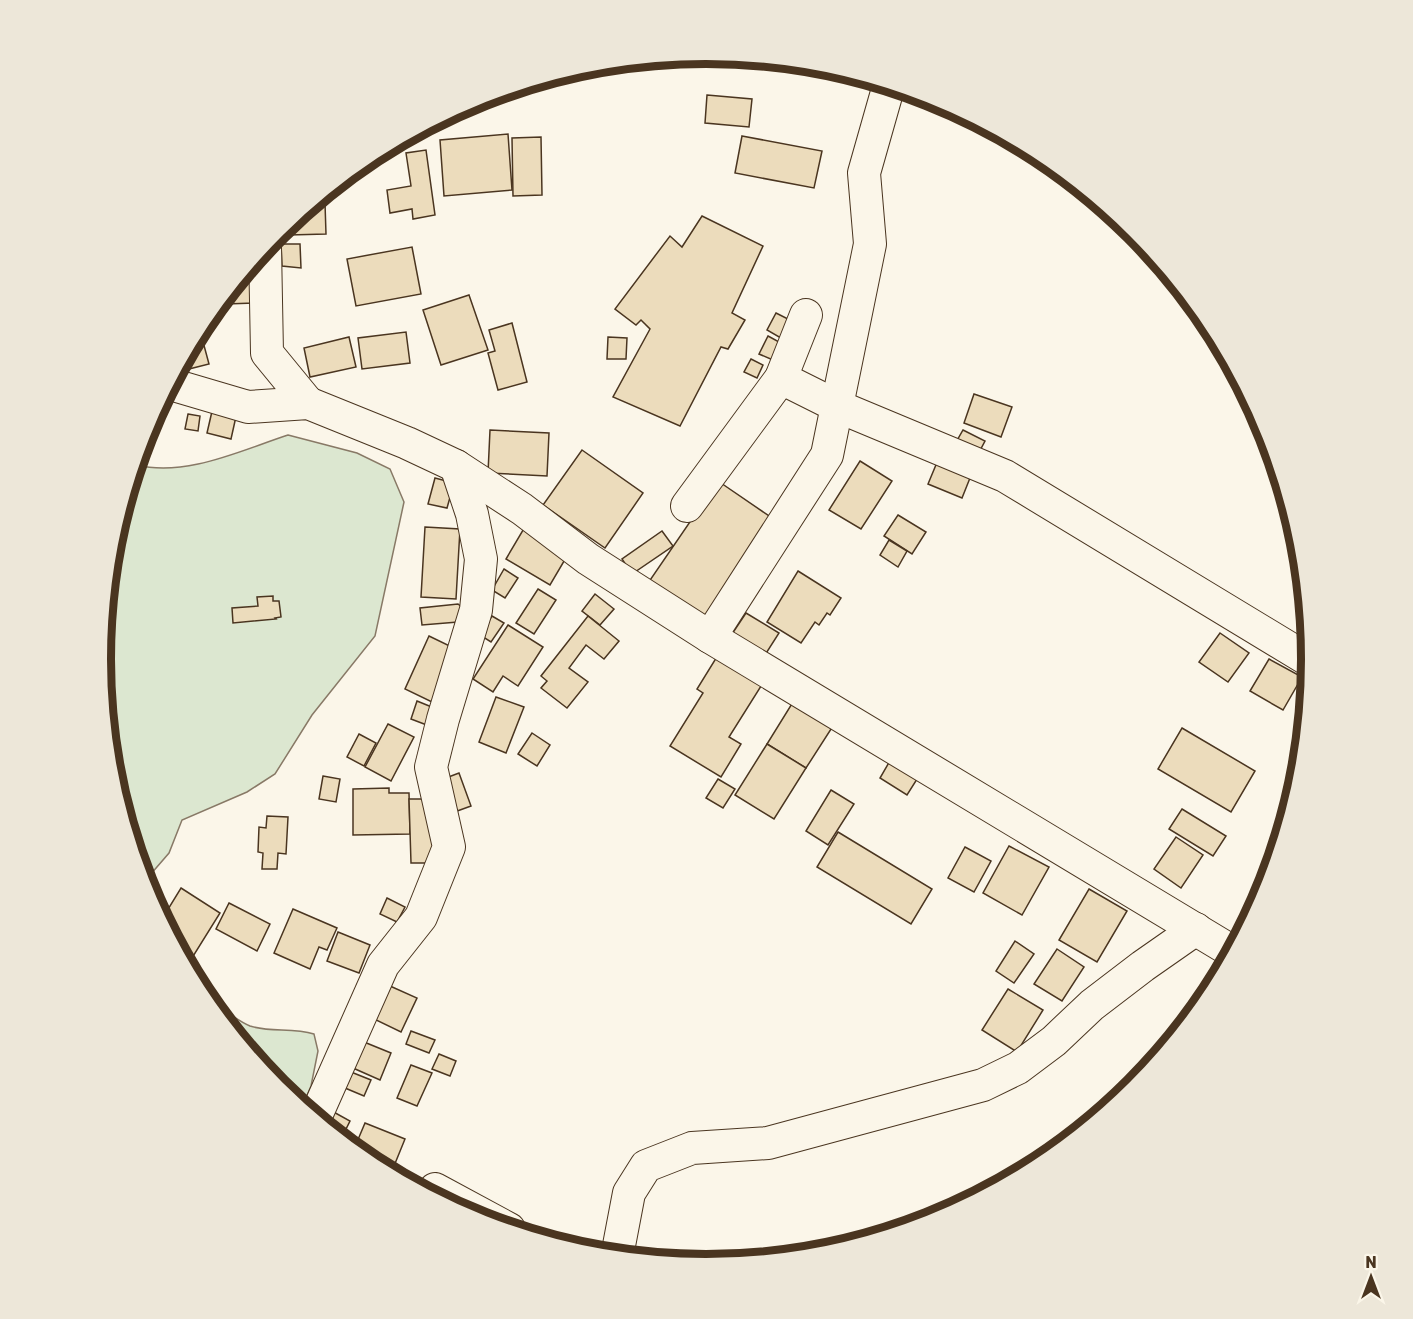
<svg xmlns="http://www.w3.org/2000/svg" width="1413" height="1319" font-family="Rubik,sans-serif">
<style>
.green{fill:#dce7d0;stroke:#887966;stroke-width:1.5}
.building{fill:#ecdcbc;stroke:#4a3520;stroke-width:1.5}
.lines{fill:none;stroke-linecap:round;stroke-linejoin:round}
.minor-casing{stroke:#4a3520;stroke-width:34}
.minor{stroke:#fbf6e9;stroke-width:32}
.rim{fill:none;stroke:#4a3520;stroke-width:8}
</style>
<rect width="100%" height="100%" fill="#fbf6e9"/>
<g class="green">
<path d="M288 435 357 453 390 469 404 502 375 636 312 715 275 774 247 792 182 820 169 853 144 882 113 777 101 659 113 541 136 465C187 477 239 451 288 435Z"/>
<path d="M203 996C219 1004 233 1019 250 1026 271 1033 292 1027 314 1034L318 1051 311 1086 302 1107 278 1087Z"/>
</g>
<g class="building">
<polygon points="707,95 752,99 749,127 705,123"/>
<polygon points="508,134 512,190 444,196 440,140"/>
<polygon points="742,136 822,151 814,188 735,173"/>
<polygon points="541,137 542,195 513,196 512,138"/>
<polygon points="426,150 435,215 413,219 412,209 390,213 387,190 411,186 406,153"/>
<polygon points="325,203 326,234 289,235 289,222 312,204"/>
<polygon points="702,216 763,246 732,313 745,320 728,349 721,347 680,426 613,397 650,329 641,320 636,325 615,309 670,236 682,247"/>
<polygon points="281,244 300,244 301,268 282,266"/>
<polygon points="412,247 421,294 356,306 347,259"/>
<polygon points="253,262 254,303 226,304 225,297"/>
<polygon points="469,295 488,350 441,365 423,310"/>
<polygon points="776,313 796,323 786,341 767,330"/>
<polygon points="512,323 527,382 498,390 488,353 495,351 489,330"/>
<polygon points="406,332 410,363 362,369 358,338"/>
<polygon points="768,336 781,343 773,360 759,354"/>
<polygon points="349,337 356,367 310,377 304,348"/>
<polygon points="608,337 627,338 626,359 607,359"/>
<polygon points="202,338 209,364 177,372 194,340"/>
<polygon points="751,359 763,365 757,378 744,372"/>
<polygon points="974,394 1012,407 1001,437 964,423"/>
<polygon points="213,407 237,412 231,439 207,433"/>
<polygon points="188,414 200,416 198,431 185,429"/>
<polygon points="490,430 549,433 547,476 488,473"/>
<polygon points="963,430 985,441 977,456 955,444"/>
<polygon points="582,450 643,493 605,548 543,505"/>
<polygon points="938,460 972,473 962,498 928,484"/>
<polygon points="860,461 892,481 861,529 829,510"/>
<polygon points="435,478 454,483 447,508 428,504"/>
<polygon points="718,481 775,520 703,625 646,586"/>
<polygon points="898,515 926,532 912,554 884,536"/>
<polygon points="526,525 570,551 550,585 506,559"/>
<polygon points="425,527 460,529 456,599 421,597"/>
<polygon points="662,531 673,546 632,574 622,559"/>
<polygon points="889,540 907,551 898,567 880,555"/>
<polygon points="504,569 518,578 505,598 492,590"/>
<polygon points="798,571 841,598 830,615 827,613 819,625 815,622 801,643 767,622"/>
<polygon points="538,589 556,600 534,634 516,623"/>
<polygon points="595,594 614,609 600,625 582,611"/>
<polygon points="273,596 273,601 279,601 281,617 275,618 276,619 233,623 232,608 258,606 257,597"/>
<polygon points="458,604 470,614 470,621 422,625 420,608"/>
<polygon points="1307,610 1309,630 1298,623"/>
<polygon points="746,613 779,633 765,655 732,634"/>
<polygon points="492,616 504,623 491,642 480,635"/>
<polygon points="588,616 619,641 604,659 586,645 569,668 588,682 567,708 541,688 547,681 541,676"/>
<polygon points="508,625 543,647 518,686 503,676 493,692 473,679"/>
<polygon points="1220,633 1249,653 1228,682 1199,662"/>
<polygon points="429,636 456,649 432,702 405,689"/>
<polygon points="718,655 763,683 729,737 741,744 721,777 670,746 703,693 697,689"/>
<polygon points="1269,659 1302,677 1283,710 1250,691"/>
<polygon points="496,697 524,707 506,753 479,742"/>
<polygon points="417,701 439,710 432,727 411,719"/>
<polygon points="793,702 833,726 806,768 767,744"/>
<polygon points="388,724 414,737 391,781 365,767"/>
<polygon points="1182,728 1255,771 1231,812 1158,769"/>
<polygon points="532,733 550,745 537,766 518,754"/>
<polygon points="359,734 376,743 364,766 347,757"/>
<polygon points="767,744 806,768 774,819 735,795"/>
<polygon points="891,759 919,776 907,795 880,778"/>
<polygon points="459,773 471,806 449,814 438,781"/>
<polygon points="323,776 340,779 336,802 319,799"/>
<polygon points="718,779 735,789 723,808 706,798"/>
<polygon points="389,788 389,793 409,793 410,834 353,835 353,789"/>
<polygon points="831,790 854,804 828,845 806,831"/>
<polygon points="409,799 434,799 435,863 411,863"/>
<polygon points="1182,809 1226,836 1213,856 1169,829"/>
<polygon points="1286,812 1289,814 1280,845 1270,839"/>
<polygon points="267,816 288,817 286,854 278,853 277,869 262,869 263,853 258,852 259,827 266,828"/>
<polygon points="838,832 932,889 911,924 817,867"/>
<polygon points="1176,837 1203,855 1181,888 1154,869"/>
<polygon points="1009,846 1049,867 1022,915 983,893"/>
<polygon points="965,847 991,861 974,892 948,878"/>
<polygon points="181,888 220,913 187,966 162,919"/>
<polygon points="1089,889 1127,911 1097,962 1059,940"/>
<polygon points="387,898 405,907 397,922 380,914"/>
<polygon points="229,903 270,924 257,951 216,929"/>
<polygon points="293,909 337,928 327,950 319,947 310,969 274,953"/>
<polygon points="338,932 370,945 359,973 327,961"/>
<polygon points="1015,941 1034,954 1014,983 996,971"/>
<polygon points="1057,949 1084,967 1062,1001 1034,984"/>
<polygon points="390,986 417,998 401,1032 374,1019"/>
<polygon points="1008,989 1043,1010 1017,1052 982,1030"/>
<polygon points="411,1031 435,1040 429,1053 406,1044"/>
<polygon points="364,1042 391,1053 380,1080 353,1068"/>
<polygon points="439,1054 456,1061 450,1076 432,1069"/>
<polygon points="411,1065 432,1073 417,1106 397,1098"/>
<polygon points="351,1072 371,1080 364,1096 345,1088"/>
<polygon points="330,1110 350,1121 341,1139 323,1124"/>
<polygon points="365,1123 405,1139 394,1166 354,1149"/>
</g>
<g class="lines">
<defs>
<g id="minor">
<polyline points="265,248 267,353 308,403"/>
<polyline points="781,378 837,406 1005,476 1312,662"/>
<polyline points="170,384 248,407 308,403 407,443 456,466 522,509 588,559 710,637 1233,952"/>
<polyline points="687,506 781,378 806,315"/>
<polyline points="710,637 827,455 870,244 864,173 889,85"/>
<polyline points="315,1118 383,965 421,917 449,847 431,767 443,719 476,610 481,559 472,514 456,466"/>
<polyline points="435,1189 509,1229"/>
<polyline points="617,1256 629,1193 646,1166 692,1148 768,1143 983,1085 1018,1068 1054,1041 1092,1005 1143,966 1196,929"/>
</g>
</defs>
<use href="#minor" class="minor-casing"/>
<use href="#minor" class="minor"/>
</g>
<path d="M0 0H1413V1319H0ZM111 659a595 595 0 1 1 1190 0a595 595 0 1 1-1190 0Z" fill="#ede7d9" fill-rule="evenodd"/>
<path class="rim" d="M111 659a595 595 0 1 1 1190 0a595 595 0 1 1-1190 0Z"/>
<g transform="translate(1371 1277)" stroke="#fbf6e9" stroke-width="4.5" paint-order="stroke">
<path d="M0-4.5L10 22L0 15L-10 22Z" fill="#4a3520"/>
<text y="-9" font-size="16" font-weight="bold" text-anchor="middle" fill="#4a3520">N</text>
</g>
</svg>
